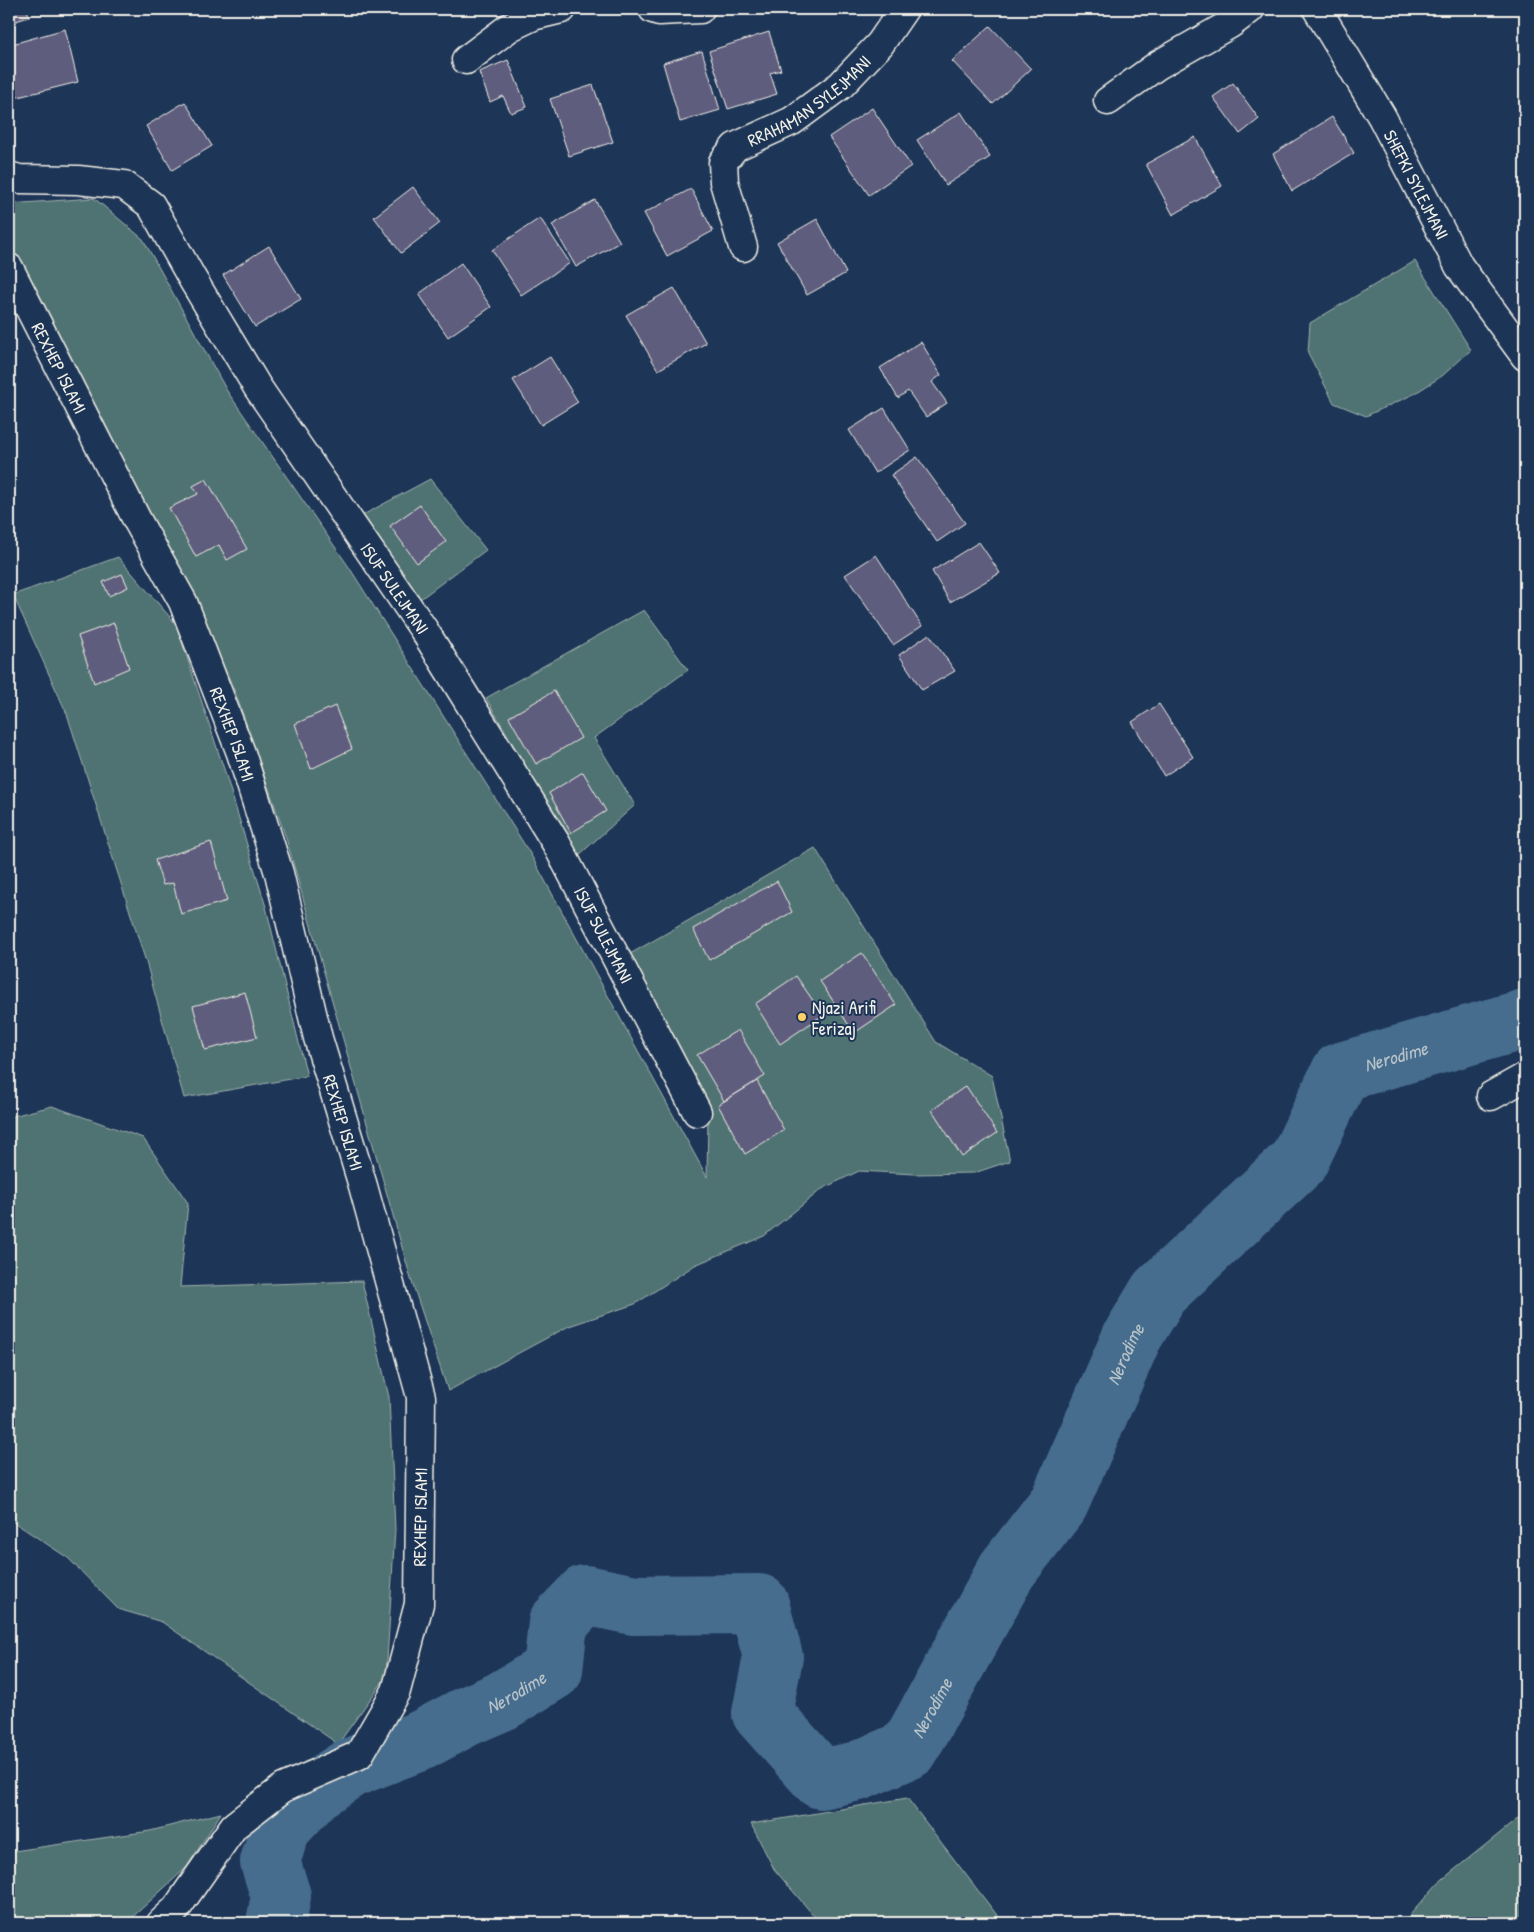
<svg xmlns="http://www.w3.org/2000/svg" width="1534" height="1932" font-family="'Patrick Hand',sans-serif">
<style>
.green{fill:#507373;stroke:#a2b2ae}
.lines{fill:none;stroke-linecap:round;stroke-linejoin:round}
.river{stroke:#466d8e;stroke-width:60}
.building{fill:#5e5d7e;stroke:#f4f1e8}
.street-casing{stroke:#f4f1e8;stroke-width:31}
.street{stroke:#1d3557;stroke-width:28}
.poi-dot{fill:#ffd166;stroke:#1d3557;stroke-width:2}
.labels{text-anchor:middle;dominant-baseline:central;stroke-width:4;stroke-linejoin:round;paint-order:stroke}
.street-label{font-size:18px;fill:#f4f1e8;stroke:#1d3557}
.poi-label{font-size:18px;fill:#f4f1e8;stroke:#1d3557;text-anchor:start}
.water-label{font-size:19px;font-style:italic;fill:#b7c3c8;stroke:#1d3557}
</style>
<rect width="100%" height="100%" fill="#1d3557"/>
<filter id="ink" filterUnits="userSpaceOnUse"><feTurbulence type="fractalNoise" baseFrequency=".02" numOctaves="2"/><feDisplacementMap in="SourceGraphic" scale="10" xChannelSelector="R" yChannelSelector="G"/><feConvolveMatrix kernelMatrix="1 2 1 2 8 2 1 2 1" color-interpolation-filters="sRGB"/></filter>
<g filter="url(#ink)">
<g class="green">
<polygon points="94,198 143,239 227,391 349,567 531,855 707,1177 708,1116 630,954 815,848 936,1042 992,1076 1010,1161 974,1173 915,1174 859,1171 822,1189 764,1236 695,1265 635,1304 569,1326 448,1391 411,1279 286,838 235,692 181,570 148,518 123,463 9,247 9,204"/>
<polygon points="1415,261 1471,350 1442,376 1414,394 1366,416 1334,403 1308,353 1310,323"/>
<polygon points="430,479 486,550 419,600 363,515"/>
<polygon points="118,557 176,624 224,769 266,907 307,1076 184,1098 146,962 67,714 13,595"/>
<polygon points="644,610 688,670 594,738 635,805 578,856 486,698"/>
<polygon points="52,1106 143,1138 188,1203 180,1287 362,1281 389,1397 395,1529 386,1677 338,1744 162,1622 118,1609 68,1558 9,1519 9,1117"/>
<polygon points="907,1798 1003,1923 820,1923 774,1869 751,1824"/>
<polygon points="221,1813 187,1867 126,1923 9,1923 9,1854 14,1851 150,1831"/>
<polygon points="1525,1813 1525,1923 1403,1923 1438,1883"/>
</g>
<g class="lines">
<path class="river" id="s1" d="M276 1923 281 1896 270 1862 280 1829 316 1790 350 1768 422 1740 465 1717 502 1701 553 1670 558 1623 585 1595 634 1605 759 1604 773 1657 762 1713 821 1779 858 1771 909 1749 1007 1570 1059 1503 1132 1337 1159 1292 1298 1162 1341 1072 1525 1019"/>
</g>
<g class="building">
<polygon points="9,9 27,9 29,17 9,23"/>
<polygon points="990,26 1031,69 993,104 952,61"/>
<polygon points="65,29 78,82 10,99 9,45"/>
<polygon points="769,32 781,70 770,73 777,94 728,109 709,51"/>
<polygon points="702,51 720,110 680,122 663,63"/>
<polygon points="508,60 527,107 511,113 503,96 490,102 479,72"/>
<polygon points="1233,83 1259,119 1240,134 1213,97"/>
<polygon points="593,85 613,142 569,156 550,99"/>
<polygon points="185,102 212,146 172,170 146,126"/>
<polygon points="872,108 911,166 869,195 829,137"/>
<polygon points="961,112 990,157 946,185 917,140"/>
<polygon points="1332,117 1354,153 1292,191 1273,154"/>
<polygon points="1195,137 1222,186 1173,215 1146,164"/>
<polygon points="413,187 440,223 401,253 374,217"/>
<polygon points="691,189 713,231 667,256 644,213"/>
<polygon points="595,200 620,242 576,267 552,225"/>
<polygon points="540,218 570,263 521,295 492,250"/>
<polygon points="817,219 846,273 807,295 777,242"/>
<polygon points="269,246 301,299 255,327 223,275"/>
<polygon points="461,263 491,307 448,337 419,294"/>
<polygon points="674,288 706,343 658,370 626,315"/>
<polygon points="921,342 941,375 932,382 947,403 926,417 908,391 898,398 880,368"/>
<polygon points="550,357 578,402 541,425 513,380"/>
<polygon points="884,408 910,450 875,473 849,430"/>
<polygon points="917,457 965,523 937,542 891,475"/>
<polygon points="206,479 247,549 227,560 219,545 196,557 169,508 198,494 193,486"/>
<polygon points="420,505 446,542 417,563 390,526"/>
<polygon points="979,542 1000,573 950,602 932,571"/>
<polygon points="876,555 922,626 893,645 845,575"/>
<polygon points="122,574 128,587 109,596 103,582"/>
<polygon points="114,623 129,668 94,683 78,636"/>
<polygon points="929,634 955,671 922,690 899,655"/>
<polygon points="554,691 581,738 536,764 509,717"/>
<polygon points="1159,704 1193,757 1164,776 1132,722"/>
<polygon points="335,706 352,749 311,769 295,724"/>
<polygon points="583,772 606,811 571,833 549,793"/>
<polygon points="211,842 227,901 181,914 173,883 163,885 155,860"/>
<polygon points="777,881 792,912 709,960 693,929"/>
<polygon points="862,953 896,1005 854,1033 820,981"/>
<polygon points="796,976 823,1015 780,1044 755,1004"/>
<polygon points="245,992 257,1037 205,1050 193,1006"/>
<polygon points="738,1030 765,1076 724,1101 697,1055"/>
<polygon points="757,1081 784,1130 745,1154 718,1105"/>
<polygon points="966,1086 997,1133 962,1157 932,1110"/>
</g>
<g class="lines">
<defs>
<g id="street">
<polyline points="653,9 659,11 700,9"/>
<path id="s2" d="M1317 9 1382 117 1459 266 1525 356"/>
<polyline points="466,60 510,27 533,16 562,9"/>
<polyline points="1108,101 1158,65 1230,24 1250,9"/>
<path id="s3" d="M9 176 19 179 78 180 124 185 151 205 193 280 258 388 424 630 556 843 697 1112"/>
<path id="s4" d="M743 247 724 182 723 162 735 147 792 121 841 85 880 44 904 9"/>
<path id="s5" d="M9 268 137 520 183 602 241 753 279 873 318 1038 363 1186 421 1397 419 1604 396 1691 359 1755 283 1788 234 1826 176 1909 161 1923"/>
<polyline points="1491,1096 1525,1077"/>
</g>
</defs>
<use href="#street" class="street-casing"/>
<use href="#street" class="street"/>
</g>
</g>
<circle class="poi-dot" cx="802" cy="1017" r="5"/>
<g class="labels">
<g class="street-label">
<text stroke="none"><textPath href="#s4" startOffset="195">RRAHAMAN SYLEJMANI</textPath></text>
<text stroke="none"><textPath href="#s2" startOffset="202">SHEFKI SYLEJMANI</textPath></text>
<text stroke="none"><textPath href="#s5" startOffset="112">REXHEP ISLAMI</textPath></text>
<text stroke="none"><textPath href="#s3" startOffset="604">ISUF SULEJMANI</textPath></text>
<text stroke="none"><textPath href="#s5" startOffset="518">REXHEP ISLAMI</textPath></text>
<text stroke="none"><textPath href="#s3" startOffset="1009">ISUF SULEJMANI</textPath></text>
<text stroke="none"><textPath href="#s5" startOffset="922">REXHEP ISLAMI</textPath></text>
<text transform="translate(420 1517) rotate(-89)">REXHEP ISLAMI</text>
</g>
<g class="poi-label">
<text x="812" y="1007">Njazi Arifi<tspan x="812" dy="21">Ferizaj</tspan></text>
</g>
<g class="water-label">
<text stroke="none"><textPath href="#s1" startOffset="1842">Nerodime</textPath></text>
<text stroke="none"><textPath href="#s1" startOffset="1424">Nerodime</textPath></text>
<text stroke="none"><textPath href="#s1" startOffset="374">Nerodime</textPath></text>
<text stroke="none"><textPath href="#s1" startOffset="1019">Nerodime</textPath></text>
</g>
</g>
<rect width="1534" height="1932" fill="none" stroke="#1d3557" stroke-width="30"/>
<rect x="15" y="15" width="1504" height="1902" fill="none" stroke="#f4f1e8" stroke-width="2" filter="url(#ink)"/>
</svg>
